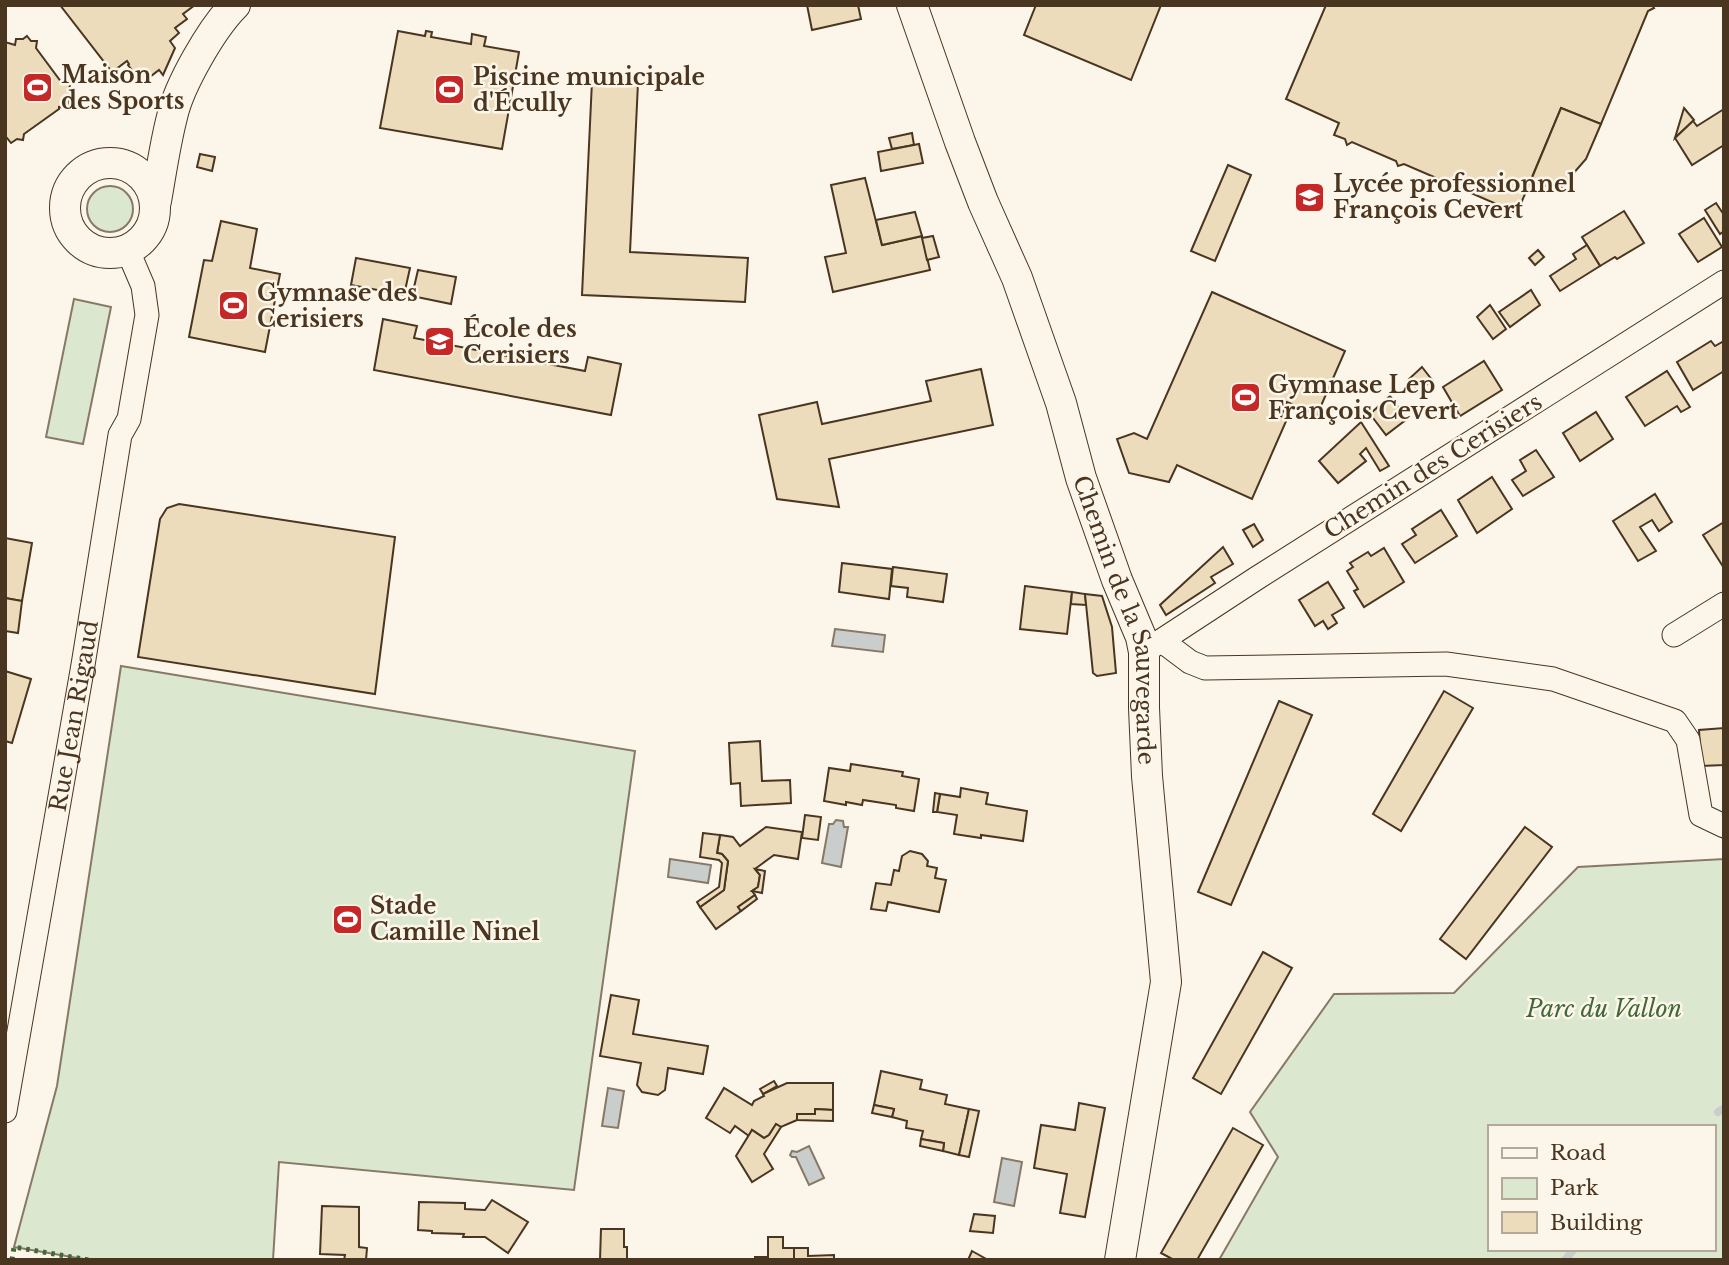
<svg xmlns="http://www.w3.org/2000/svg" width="1729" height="1265" font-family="'Libre Baskerville',serif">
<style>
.green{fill:#dce7d0;stroke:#887966;stroke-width:2;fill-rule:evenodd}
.water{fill:#c9cecd;stroke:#887966;stroke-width:2}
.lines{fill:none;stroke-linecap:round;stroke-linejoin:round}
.stream{stroke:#c9cecd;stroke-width:8}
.building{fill:#ecdcbc;stroke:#4a3520;stroke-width:2}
.minor-casing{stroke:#4a3520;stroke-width:25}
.tertiary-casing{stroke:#4a3520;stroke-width:32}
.minor{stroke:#fbf6e9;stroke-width:23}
.tertiary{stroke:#fbf6e9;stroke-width:30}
.hedge{stroke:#436837;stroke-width:5;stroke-dasharray:3.5 5;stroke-linecap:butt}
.labels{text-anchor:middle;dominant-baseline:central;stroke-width:5;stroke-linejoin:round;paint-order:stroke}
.poi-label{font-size:23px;font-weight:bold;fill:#4a3520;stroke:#fbf6e9;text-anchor:start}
.street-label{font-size:23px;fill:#4a3520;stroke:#fbf6e9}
.park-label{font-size:23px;font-style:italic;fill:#436837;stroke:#fbf6e9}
</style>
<rect width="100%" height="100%" fill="#fbf6e9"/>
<g class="green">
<circle cx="110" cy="209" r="23"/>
<polygon points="74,299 111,307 83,444 46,437"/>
<polygon points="121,666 635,751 574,1190 279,1162 273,1260 89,1260 14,1247 57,1086"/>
<path d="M1724 859V1260H1219L1278 1157 1250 1112 1334 994 1454 993 1578 867ZM1489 1127H1713V1249H1489Z"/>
</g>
<g class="water">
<polygon points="835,629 885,635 883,652 832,646"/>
<polygon points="836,820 843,821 844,827 848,827 841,867 822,863 829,824 833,824"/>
<polygon points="670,859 711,865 708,883 668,877"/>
<polygon points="608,1088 624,1091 618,1128 602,1126"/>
<polygon points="809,1146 824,1178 809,1185 796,1157 792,1157 790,1155 792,1151 797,1152"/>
<polygon points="1002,1158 1022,1162 1014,1206 994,1202"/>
</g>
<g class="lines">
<g class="stream">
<polyline points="1718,1112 1724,1108"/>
<polyline points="1565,1260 1574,1249"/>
</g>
</g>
<g class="building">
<polygon points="60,5 195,5 183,14 187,19 175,28 179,33 170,41 175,48 163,75 159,70 142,83 128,65 129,64 127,61 112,72"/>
<polygon points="807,5 858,5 861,19 812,30"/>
<polygon points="1036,5 1161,5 1131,80 1024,35"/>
<polygon points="1326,5 1652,5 1654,8 1648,11 1601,124 1561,108 1517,213 1455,186 1449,188 1448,183 1404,164 1398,166 1396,161 1352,142 1347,145 1345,139 1334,135 1339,123 1286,99"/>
<polygon points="398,31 425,36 426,31 432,32 431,37 471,44 472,34 486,37 484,46 519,52 502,149 380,128"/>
<polygon points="27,36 31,41 37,41 36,48 62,83 70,84 69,92 73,97 68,101 67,108 59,107 59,109 24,134 23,140 17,139 11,143 7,138 5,138 5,42 15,45 16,39 23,39"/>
<polygon points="592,81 638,83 630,252 748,258 745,302 582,295"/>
<polygon points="1561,108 1601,124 1586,159 1558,191 1531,180"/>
<polygon points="1684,108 1694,120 1675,138"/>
<polygon points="1724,109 1724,145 1692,165 1675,138 1693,121 1697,126"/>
<polygon points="912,133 914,145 892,149 889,138"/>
<polygon points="919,144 923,163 881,171 878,152"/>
<polygon points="200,154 215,157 212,171 197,167"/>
<polygon points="1228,165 1251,175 1215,261 1191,251"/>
<polygon points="865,178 882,245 922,236 930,270 833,292 825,257 846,253 831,185"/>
<polygon points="1716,203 1724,215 1724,231 1720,234 1705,210"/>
<polygon points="1624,211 1644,243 1617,259 1615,257 1600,266 1582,237"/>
<polygon points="915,212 922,236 882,245 876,220"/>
<polygon points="1704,218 1722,247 1698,262 1679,234"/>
<polygon points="221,221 257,229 250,268 280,274 265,352 189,337 204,260 212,261"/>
<polygon points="933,236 939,257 927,260 922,238"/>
<polygon points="1587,245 1600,266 1560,291 1550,276 1576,259 1573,254"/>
<polygon points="1538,250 1544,257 1535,265 1529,258"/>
<polygon points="356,258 410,268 404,295 351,285"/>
<polygon points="418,270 456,277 451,304 412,296"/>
<polygon points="1531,290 1540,305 1510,327 1499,312"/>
<polygon points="1212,292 1345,351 1317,415 1287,402 1281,416 1287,419 1252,499 1177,465 1169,482 1129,473 1117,439 1134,433 1147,439"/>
<polygon points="1490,305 1506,329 1493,339 1477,317"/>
<polygon points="383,319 417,326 414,338 585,371 588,357 621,364 611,415 374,370"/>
<polygon points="1711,341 1715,346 1724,341 1724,371 1693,390 1677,362"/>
<polygon points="1484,361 1502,390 1460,416 1443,387"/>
<polygon points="1422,367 1432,380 1419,392 1409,379"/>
<polygon points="981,369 993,425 829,459 839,507 777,499 759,415 817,402 822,424 931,401 926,381"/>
<polygon points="1667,371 1690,407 1681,412 1677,406 1645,426 1626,397"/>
<polygon points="1390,396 1407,419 1386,435 1370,414"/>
<polygon points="1596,412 1613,439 1580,461 1563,433"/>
<polygon points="1361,422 1389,466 1380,471 1366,448 1360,454 1366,461 1338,483 1319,461"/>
<polygon points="1536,450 1554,477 1523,496 1512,480 1526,471 1520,460"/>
<polygon points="1492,477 1512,509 1477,533 1458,500"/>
<polygon points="1655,494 1672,522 1659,531 1652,520 1640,527 1656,551 1638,561 1613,521"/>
<polygon points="179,504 395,537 375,694 138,657 160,519 167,508"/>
<polygon points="1441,510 1457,536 1415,563 1402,544 1416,535 1412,529"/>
<polygon points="1724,522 1724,563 1722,565 1703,535"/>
<polygon points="1254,524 1263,540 1253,547 1243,530"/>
<polygon points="5,538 32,543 22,601 5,598"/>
<polygon points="1223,547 1233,564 1211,577 1215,583 1166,615 1160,605"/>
<polygon points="1384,548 1404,582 1364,607 1354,591 1358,589 1347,571 1353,567 1350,563 1368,552 1371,556"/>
<polygon points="842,563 892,569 889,599 839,592"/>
<polygon points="893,567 947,574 943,602 907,597 908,588 891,586"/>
<polygon points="1328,582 1344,608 1332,615 1337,623 1328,629 1323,621 1315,626 1299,600"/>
<polygon points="1025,586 1072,592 1067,634 1020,629"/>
<polygon points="1072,592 1085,594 1086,605 1071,604"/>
<polygon points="1085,594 1102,596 1112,627 1116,673 1097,676 1093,673"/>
<polygon points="5,598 22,601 18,633 5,631"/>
<polygon points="5,671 31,679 12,743 5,741"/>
<polygon points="1444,691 1473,708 1401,831 1373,814"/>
<polygon points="1279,701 1312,715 1231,905 1198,892"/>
<polygon points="1724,728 1724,765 1701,766 1699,730"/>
<polygon points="760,741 762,781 790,780 791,803 741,806 740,783 731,784 729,743"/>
<polygon points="851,764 903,772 902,776 919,779 914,811 896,808 896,805 863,800 862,805 846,802 846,805 824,801 829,768 850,771"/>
<polygon points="961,788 988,793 986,804 1027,811 1023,841 981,835 981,838 954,834 957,815 937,812 940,794 960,797"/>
<polygon points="935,793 940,794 937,812 933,812"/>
<polygon points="805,815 821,817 818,840 802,838"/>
<polygon points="766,827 802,832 798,859 774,855 755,869 760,875 758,887 752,891 755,895 738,907 741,911 716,929 700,907 724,890 728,861 722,854 717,853 720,835 733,837 740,846"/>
<polygon points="1525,827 1552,847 1466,959 1440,939"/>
<polygon points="703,833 720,835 717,853 722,854 728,861 724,890 700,907 697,902 719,887 722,863 719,860 700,857"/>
<polygon points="910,851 922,854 928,861 927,866 937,868 935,878 946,880 939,912 888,902 886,911 871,909 876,883 891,885 894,870 899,871 902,856"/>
<polygon points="755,869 765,871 762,893 752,891 758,887 760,875"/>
<polygon points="755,895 757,899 741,911 738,907"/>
<polygon points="1263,952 1292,968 1221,1094 1193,1078"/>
<polygon points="611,995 639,1000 633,1034 708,1046 703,1074 668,1068 665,1090 658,1095 642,1092 637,1085 641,1063 600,1056"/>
<polygon points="881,1071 922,1080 920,1089 947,1095 945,1104 969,1109 959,1155 943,1151 944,1143 921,1139 923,1131 906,1128 907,1121 892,1117 894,1109 874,1105"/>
<polygon points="774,1081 777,1086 763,1094 760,1089"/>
<polygon points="787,1083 833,1083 833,1110 815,1109 815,1114 797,1114 797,1120 781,1127 776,1124 769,1135 764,1138 752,1130 749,1136 735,1126 730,1133 706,1118 724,1088 752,1105 754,1101 764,1096 763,1094"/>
<polygon points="1079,1103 1105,1108 1085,1217 1060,1213 1067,1174 1034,1168 1041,1125 1075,1130"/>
<polygon points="874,1105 894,1109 892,1117 872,1113"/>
<polygon points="815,1109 833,1110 833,1121 797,1120 797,1114 815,1114"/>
<polygon points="969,1109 979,1111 969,1157 959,1155"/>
<polygon points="776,1124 781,1127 764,1154 773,1169 752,1182 736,1156 752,1130 764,1138 769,1135"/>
<polygon points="1233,1128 1263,1145 1197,1260 1174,1260 1161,1253"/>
<polygon points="921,1139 944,1143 943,1151 920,1146"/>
<polygon points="492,1200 528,1222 508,1253 485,1237 463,1237 464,1234 432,1233 432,1231 418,1230 419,1202 465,1203 465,1209 485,1210"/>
<polygon points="322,1206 359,1207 359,1247 367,1248 366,1260 344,1260 345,1255 320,1254"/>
<polygon points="974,1214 995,1216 993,1233 970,1231"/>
<polygon points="601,1229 624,1229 624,1247 627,1247 627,1260 600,1260"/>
<polygon points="768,1237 783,1237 783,1248 794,1248 794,1260 755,1260 755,1257 768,1257"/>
<polygon points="794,1248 808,1248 808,1256 834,1255 834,1260 794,1260"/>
<polygon points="972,1251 988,1260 968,1260"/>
</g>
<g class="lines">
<defs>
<g id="minor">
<polyline points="1674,635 1724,604"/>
<polyline points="1162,641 1190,662 1205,668 1446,664 1553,679 1675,721 1688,740 1701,815 1724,826"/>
<polyline points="1144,652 1257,578 1724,282"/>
<path id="s1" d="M5 1111 83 665 120 435 129 419 147 315 143 286 128 251"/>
</g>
<g id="tertiary">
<path id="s2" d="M912 5 960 142 983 202 1017 278 1061 403 1081 478 1117 580 1141 637 1144 652V708L1147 776 1166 982 1120 1260"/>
<circle cx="110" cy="208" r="45"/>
<path d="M156 201C161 173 165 144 172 117 179 85 212 28 235 5"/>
</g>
</defs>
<use href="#minor" class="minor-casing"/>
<use href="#tertiary" class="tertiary-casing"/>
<use href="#minor" class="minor"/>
<use href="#tertiary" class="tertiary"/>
<polyline class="hedge" points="12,1260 14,1247 89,1260"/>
</g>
<defs>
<symbol id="stadium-square" viewBox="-11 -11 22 22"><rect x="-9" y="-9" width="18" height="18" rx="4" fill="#c62828" stroke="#fbf6e9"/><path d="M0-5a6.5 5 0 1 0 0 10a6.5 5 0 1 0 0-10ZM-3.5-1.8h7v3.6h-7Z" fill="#fff"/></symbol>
<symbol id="school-square" viewBox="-11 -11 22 22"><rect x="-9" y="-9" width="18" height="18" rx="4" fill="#c62828" stroke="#fbf6e9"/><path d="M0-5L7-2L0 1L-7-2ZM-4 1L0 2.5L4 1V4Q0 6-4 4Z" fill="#fff"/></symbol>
</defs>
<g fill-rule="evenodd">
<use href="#stadium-square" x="20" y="70" width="35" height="35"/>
<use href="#stadium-square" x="432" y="72" width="35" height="35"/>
<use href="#school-square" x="1292" y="180" width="35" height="35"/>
<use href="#stadium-square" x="216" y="288" width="35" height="35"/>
<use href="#school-square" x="422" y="324" width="35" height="35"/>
<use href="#stadium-square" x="1228" y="380" width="35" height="35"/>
<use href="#stadium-square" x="330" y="902" width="35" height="35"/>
</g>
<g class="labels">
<g class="poi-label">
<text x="61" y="75">Maison<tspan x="61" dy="26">des Sports</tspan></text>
<text x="473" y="77">Piscine municipale<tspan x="473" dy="26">d'Écully</tspan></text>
<text x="1333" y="184">Lycée professionnel<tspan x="1333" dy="26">François Cevert</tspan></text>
<text x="257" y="293">Gymnase des<tspan x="257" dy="26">Cerisiers</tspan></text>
<text x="463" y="329">École des<tspan x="463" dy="26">Cerisiers</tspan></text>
<text x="1268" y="385">Gymnase Lep<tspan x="1268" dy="26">François Cevert</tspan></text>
<text x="370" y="906">Stade<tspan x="370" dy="26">Camille Ninel</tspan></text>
</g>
<g class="street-label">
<text transform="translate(1433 466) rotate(-32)">Chemin des Cerisiers</text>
<text stroke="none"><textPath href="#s2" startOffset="651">Chemin de la Sauvegarde</textPath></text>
<text stroke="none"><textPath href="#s1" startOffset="401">Rue Jean Rigaud</textPath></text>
</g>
<g class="park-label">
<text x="1604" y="1009">Parc du Vallon</text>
</g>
</g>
<rect width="1729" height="1265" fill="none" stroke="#4a3520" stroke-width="14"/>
<rect x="1488" y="1125" width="228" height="126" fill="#fbf6e9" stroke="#b4a999" stroke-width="2"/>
<rect x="1502" y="1148" width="35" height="10" fill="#fbf6e9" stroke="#b4a999" stroke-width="2"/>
<text x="1550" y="1160" font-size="21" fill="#4a3520">Road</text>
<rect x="1502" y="1178" width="35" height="21" fill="#dce7d0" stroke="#b4a999" stroke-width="2"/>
<text x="1550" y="1195" font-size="21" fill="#4a3520">Park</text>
<rect x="1502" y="1212" width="35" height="21" fill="#ecdcbc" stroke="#b4a999" stroke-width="2"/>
<text x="1550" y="1230" font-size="21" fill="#4a3520">Building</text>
</svg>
